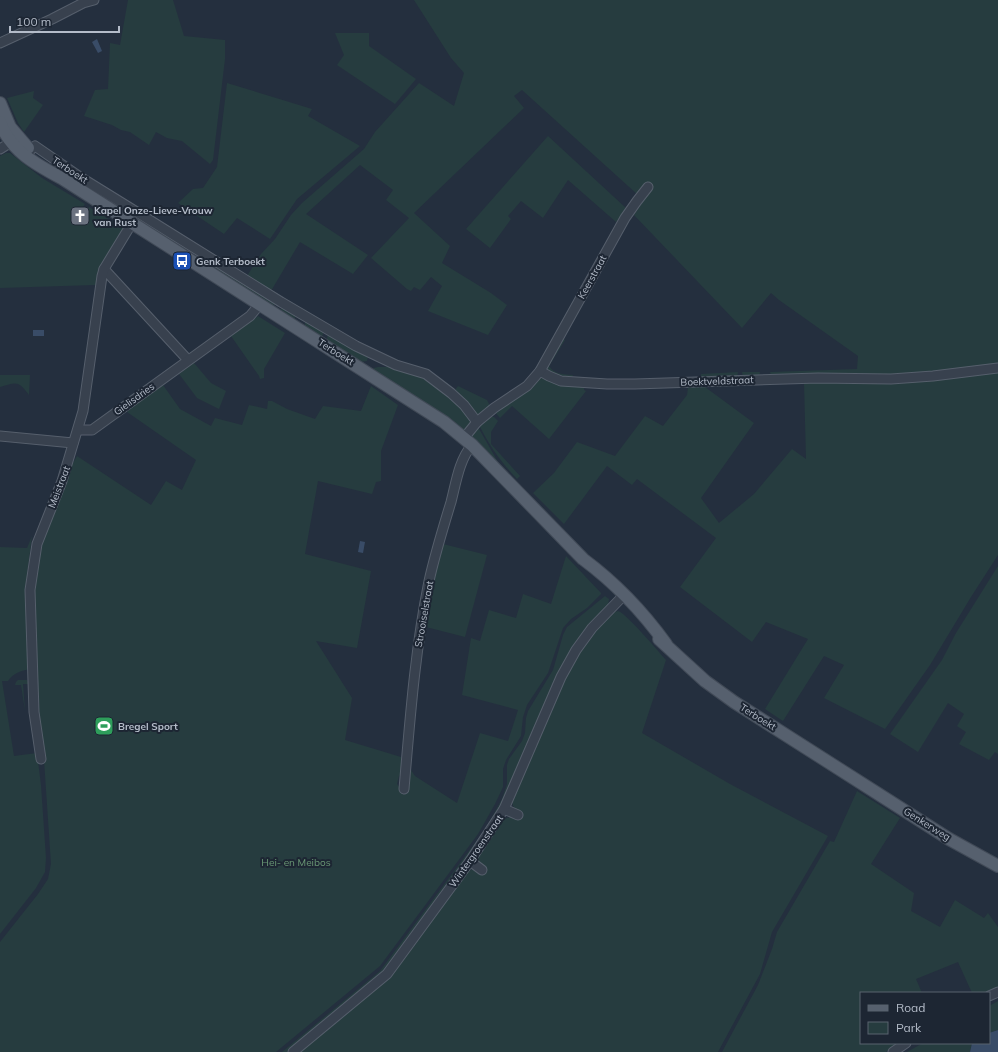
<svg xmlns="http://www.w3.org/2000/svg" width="998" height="1052" font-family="Mulish,sans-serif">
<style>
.green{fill:#263c3f}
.water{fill:#394c67}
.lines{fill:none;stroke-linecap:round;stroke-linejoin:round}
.minor-casing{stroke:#565f6c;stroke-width:11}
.major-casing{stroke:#414a57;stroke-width:14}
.minor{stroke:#38414e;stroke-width:9}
.major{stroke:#56606e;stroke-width:12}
.labels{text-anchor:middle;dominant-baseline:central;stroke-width:4;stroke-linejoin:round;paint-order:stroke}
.street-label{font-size:10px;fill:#b4bcc9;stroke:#1d2633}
.poi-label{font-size:10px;font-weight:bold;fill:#b4bcc9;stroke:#1d2633;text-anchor:start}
.park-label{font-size:10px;fill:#6b9a76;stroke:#1d2633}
</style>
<rect width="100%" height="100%" fill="#242f3e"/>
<g class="green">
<polygon points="128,0 173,0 184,36 225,40 225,59 213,160 210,164 182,141 167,138 156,132 149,145 130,132 121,130 112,125 84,116 95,90 108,89 110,43 120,45"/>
<polygon points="414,0 998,0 998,364 895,376 771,376 770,372 857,369 858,356 779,300 771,293 742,328 634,215 650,191 638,195 522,90 514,96 524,108 414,213 450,246 442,263 491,293 507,305 488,335 428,311 442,286 431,277 420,290 414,287 411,291 407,289 371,258 409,218 386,200 393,190 360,165 306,214 368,255 353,274 300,242 271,291 247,276 261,254 275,239 291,215 302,203 364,149 375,132 419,83 454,106 464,73 451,58"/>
<polygon points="335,33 369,33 369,46 416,79 395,104 337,65 344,55"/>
<polygon points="227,83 312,109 308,116 360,146 297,199 270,239 237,218 224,234 178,203 193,189 203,188 217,167"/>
<polygon points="34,91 33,98 43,105 24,132 18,123 7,98"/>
<polygon points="548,136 627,209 616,222 568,180 543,218 521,201 508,216 511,219 490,248 466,229"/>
<polygon points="6,153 10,153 42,178 85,204 75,218 78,221 80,221 89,207 125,229 98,286 95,286 95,285 0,288 0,156"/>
<polygon points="210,261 276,304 271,306 211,267 209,265"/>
<polygon points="281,305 298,314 293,320 281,312"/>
<polygon points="258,316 285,333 264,369 264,378 260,379 259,376 231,336"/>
<polygon points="305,320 324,330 322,337 321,337 305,327"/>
<polygon points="328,334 368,357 367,361 360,362 328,342 327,339"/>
<path d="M562 338 565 340 549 366C555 375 563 374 573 375L571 379 554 376 546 369Z"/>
<polygon points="194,363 211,383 226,391 219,409 197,398 179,374"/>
<path d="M378 367H393L423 375 462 405 473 424C467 429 466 431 458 428L372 370 374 368Z"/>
<polygon points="998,370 998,555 971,597 930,665 885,729 824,698 844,665 824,656 783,721 765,709 808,639 766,622 752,642 680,587 716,538 637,479 632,485 607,466 564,524 533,493 554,473 577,442 615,456 645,416 663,426 687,395 688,388 682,387 683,385 730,383 730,386 705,387 754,423 701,498 719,523 754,494 792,449 806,459 804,383"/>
<polygon points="738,372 737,378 701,379 701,374"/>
<polygon points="742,372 760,372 759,377 743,377"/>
<path d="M0 375H30L29 395C18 381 18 382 0 387Z"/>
<polygon points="541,377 584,386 584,390 586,391 549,439 512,406 500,418 495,412"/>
<polygon points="163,385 180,409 211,426 215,418 242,425 249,405 267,409 268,401 272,401 287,409 315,419 323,406 361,411 371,386 398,405 381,451 381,481 376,482 372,494 318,481 305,554 371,571 357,648 316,641 352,698 345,740 401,757 402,772 399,776 397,784 401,789 401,792 408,793 411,770 415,776 457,803 480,733 508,741 518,710 462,695 471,638 480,641 489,610 516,618 523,594 551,604 566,556 601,593 601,594 587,608 571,619 563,628 548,673 527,705 523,717 521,736 506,760 503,769 503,787 495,804 478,834 380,966 276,1052 0,1052 0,942 38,894 48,879 51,864 44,760 35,680 35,590 37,563 42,541 69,470 77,456 151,505 166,481 182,490 196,460 127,412 139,400"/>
<polygon points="458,386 487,400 491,408 479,418 455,395 455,390"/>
<path d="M489 416 494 417 498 421 491 432V444L520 476 517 479C501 462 491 448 480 427V424Z"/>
<path d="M478 427 498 462 515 480 514 481 473 440C471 434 474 431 478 427Z"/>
<path d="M32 536 27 576 30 669C21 671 13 673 8 681H2L14 756 37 753 41 785 46 858 45 872 36 888 0 934V547L27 548Z"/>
<polygon points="443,544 487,555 465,637 426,627 432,582"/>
<polygon points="998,566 998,754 995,752 989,760 959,744 966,732 957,726 964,714 948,703 918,752 890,734 942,660 956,633"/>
<polygon points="605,596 609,599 608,605 588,628 494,822 382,974 287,1052 282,1052 380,971 486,828 502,799 507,784 507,765 509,759 522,741 525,733 526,718 528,711 553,670 563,635 567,627"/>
<path d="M618 611C626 613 658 651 666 660L642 733 730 784 828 836 772 932 760 974 718 1052H298L391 974 466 872 473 869 477 870 480 864 478 858 481 852 504 819 510 817 516 818 519 812 513 806 512 800 561 684 587 640 612 613Z"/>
<polygon points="18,680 27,680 29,684 23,684 25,711 21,685 15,685 16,682"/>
<polygon points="857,791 900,818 871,864 914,893 911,911 940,927 955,900 984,918 988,913 998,927 998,990 989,993 972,993 958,962 916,979 922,993 861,993 861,1043 899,1043 886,1052 722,1052 758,985 772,949 777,932 830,841 834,842"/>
<polygon points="998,1001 998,1030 989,1033 989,1006"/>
<polygon points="923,1043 972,1043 970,1052 907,1052"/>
</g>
<g class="water">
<polygon points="97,39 102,51 98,53 92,42"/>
<rect x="33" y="330" width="11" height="6"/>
<polygon points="360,541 365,542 363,553 358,552"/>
<polygon points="998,1030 998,1052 970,1052 972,1043 989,1043 989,1033"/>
</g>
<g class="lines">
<defs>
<g id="minor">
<polyline points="0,43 52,19 83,3 94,0"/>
<polyline points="0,149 16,139"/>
<polyline points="25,155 35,146 80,177 135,211 281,302 356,346 396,365 426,374 451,393 464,405 477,422"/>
<polyline points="104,269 188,360"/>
<polyline points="540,371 549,376 561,381 607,384 635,384 818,378 891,379 933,376 998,368"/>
<polyline points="78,430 92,430 250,316 260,304"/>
<polyline points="0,436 73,443"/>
<polyline points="464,438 477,422 494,408 527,386 540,371 625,218 637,201 648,187"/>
<polyline points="41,759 34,712 30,590 37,544 62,481 83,411 102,276 104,269 132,223"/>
<path d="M404 789C410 719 415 650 429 581 435 554 443 528 451 502 456 483 459 460 472 445"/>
<polyline points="504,809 518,815"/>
<polyline points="470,861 482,870"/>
<polyline points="989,996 998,992"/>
<polyline points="293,1052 387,974 470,861 504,809 561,677 576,650 592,628 624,595"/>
<polyline points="893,1052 906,1043"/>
</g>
<g id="major">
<polyline points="0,103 10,127 28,148"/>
<path d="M0 122C10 151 37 165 63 179L444 422 472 445 583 559C614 582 643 612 666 644"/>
<polyline points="659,639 705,681 734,702 949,839 998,866"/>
</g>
</defs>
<use href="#minor" class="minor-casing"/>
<use href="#major" class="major-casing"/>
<use href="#minor" class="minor"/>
<use href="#major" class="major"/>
</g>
<defs>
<symbol id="church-square" viewBox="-11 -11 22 22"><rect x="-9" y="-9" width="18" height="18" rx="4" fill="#6b7280" stroke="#1d2633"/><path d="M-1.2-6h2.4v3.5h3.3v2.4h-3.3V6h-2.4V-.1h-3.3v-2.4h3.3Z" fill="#fff"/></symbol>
<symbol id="bus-square" viewBox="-11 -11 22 22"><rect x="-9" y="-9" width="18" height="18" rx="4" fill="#1a4fb4" stroke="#1d2633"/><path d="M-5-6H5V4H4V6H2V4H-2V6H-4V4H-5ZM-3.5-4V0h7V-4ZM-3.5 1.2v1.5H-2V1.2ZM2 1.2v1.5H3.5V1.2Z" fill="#fff"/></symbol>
<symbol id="stadium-square" viewBox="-11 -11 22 22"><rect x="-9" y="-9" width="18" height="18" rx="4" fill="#2e9e5b" stroke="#1d2633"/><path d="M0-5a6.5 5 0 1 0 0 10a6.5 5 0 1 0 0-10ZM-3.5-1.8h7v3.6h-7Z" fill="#fff"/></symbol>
</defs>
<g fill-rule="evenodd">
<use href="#church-square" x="69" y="205" width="22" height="22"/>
<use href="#bus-square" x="171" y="250" width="22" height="22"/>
<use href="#stadium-square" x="93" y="715" width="22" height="22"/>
</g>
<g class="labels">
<g class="street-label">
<text transform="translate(70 170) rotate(33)">Terboekt</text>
<text transform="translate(592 277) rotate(-61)">Keerstraat</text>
<text transform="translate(336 352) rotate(32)">Terboekt</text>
<text transform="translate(717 381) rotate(-2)">Boektveldstraat</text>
<text transform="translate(134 399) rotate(-36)">Gielisdries</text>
<text transform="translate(59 487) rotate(-69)">Meistraat</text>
<text transform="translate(424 614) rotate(-80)">Strooiselstraat</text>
<text transform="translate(758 717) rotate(32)">Terboekt</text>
<text transform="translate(927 824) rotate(32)">Genkerweg</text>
<text transform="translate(476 851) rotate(-55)">Wintergroenstraat</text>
</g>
<g class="poi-label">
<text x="94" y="210">Kapel Onze-Lieve-Vrouw<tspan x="94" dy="12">van Rust</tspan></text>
<text x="196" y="261">Genk Terboekt</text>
<text x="118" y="726">Bregel Sport</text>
</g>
<g class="park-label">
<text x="296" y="862">Hei- en Meibos</text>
</g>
</g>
<rect x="860" y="992" width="130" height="52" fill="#1d2633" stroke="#59626f"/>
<rect x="868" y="1005" width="20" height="6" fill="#56606e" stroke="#59626f"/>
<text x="896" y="1012" font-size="12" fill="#b4bcc9">Road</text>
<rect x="868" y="1022" width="20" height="12" fill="#263c3f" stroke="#59626f"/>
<text x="896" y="1032" font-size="12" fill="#b4bcc9">Park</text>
<path d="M10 26v6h109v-6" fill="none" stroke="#b4bcc9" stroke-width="2"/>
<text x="16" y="26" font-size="12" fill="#b4bcc9" stroke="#1d2633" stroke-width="3" paint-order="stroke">100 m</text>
</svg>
